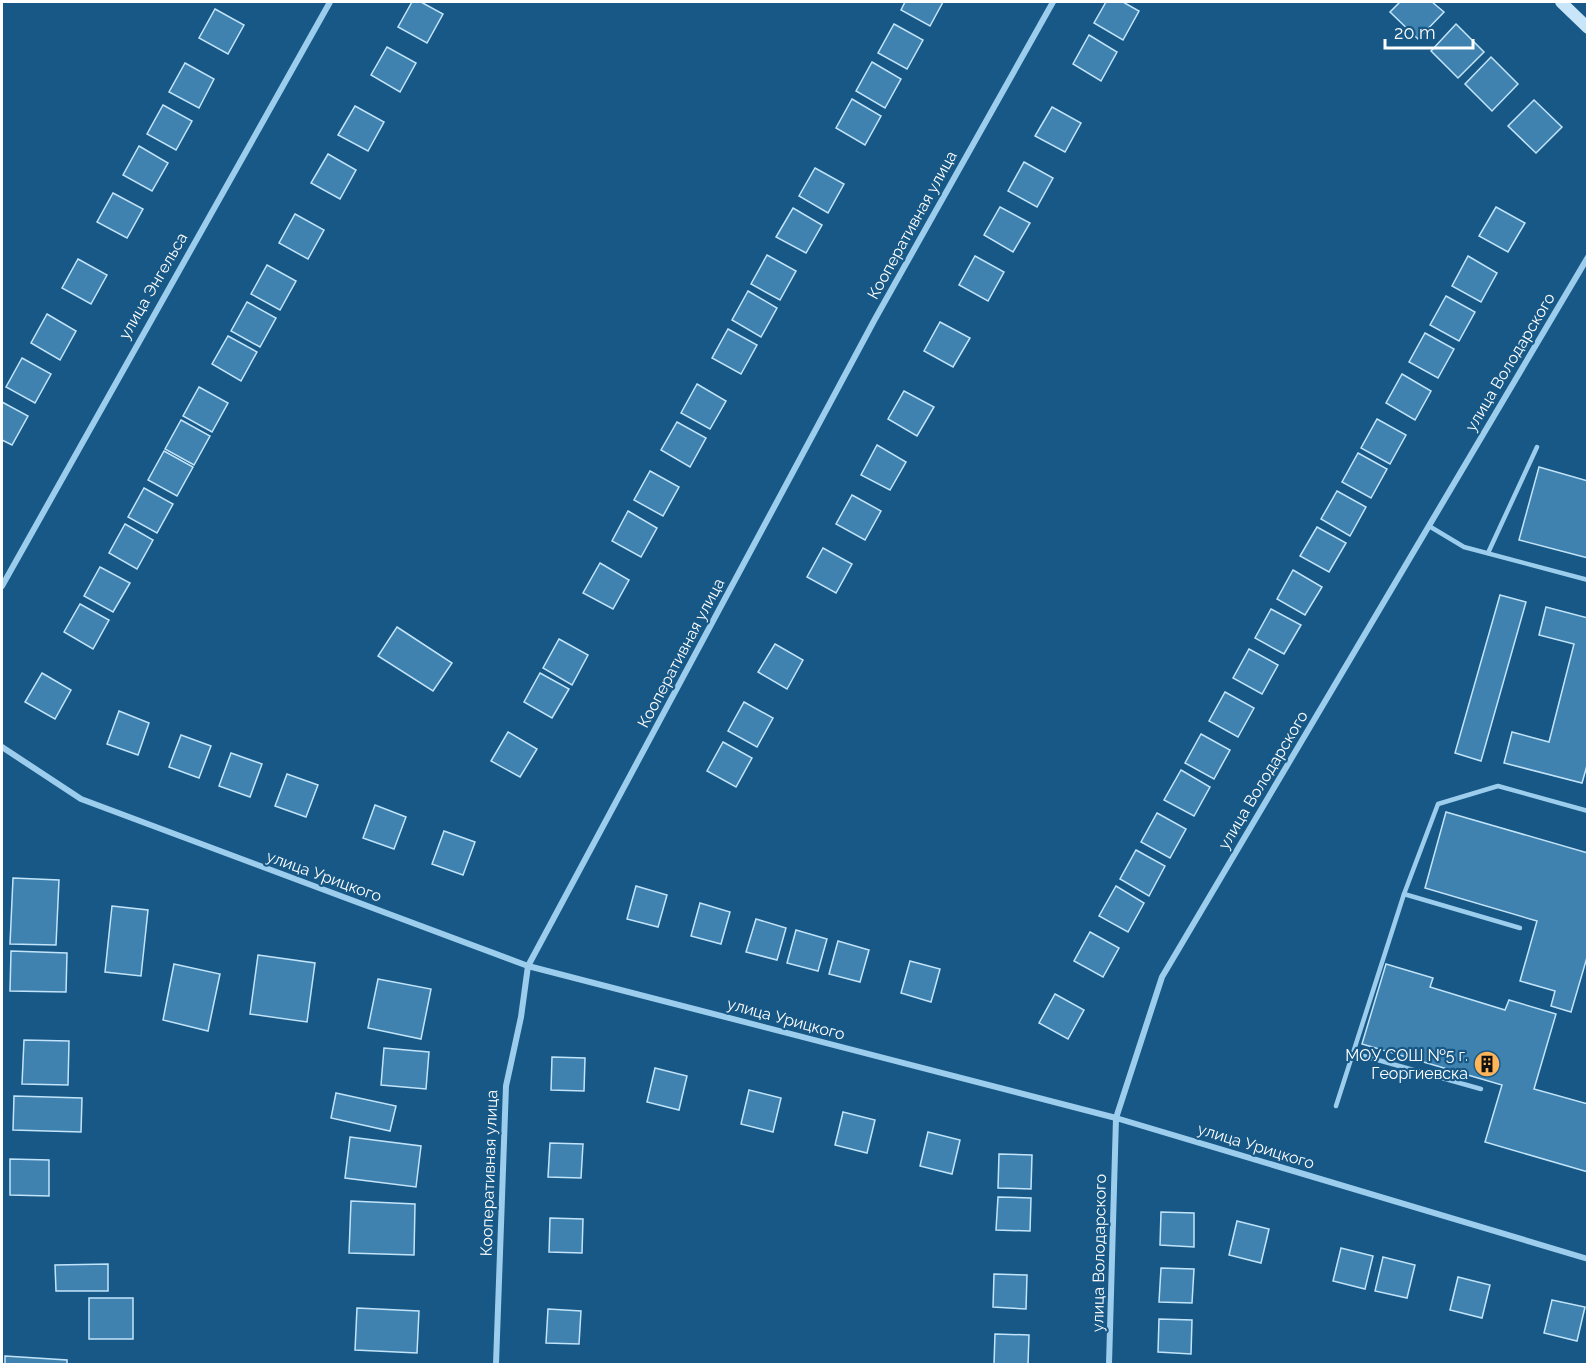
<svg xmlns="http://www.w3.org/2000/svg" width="1589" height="1366" font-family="Raleway,sans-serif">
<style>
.building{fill:#3f82af;stroke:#c2e4fa;stroke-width:1.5}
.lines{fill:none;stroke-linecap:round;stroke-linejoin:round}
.lane{stroke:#9ccded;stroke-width:4.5}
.street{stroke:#9ccded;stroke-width:6}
.secondary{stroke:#c9e5f9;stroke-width:12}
.labels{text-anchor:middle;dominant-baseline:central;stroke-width:4.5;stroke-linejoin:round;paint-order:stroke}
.street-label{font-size:16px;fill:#fff;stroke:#175886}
.poi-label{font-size:16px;fill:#fff;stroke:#175886;text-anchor:end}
</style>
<rect width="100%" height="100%" fill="#175886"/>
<g class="building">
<polygon points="412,2 421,2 443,14 427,43 398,27"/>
<polygon points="905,2 943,2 930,26 901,10"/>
<polygon points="1106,2 1123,2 1139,11 1123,40 1094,23"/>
<polygon points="1400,2 1432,2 1444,12 1418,39 1390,12"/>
<polygon points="215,9 244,25 228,54 199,38"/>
<polygon points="894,24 923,40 907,69 878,53"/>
<polygon points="1456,24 1484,52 1458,78 1431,51"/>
<polygon points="1089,35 1117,52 1101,81 1073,64"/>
<polygon points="387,47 416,63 400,92 371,75"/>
<polygon points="1491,57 1518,84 1492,111 1465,84"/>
<polygon points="872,62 901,79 885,108 856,91"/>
<polygon points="185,63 214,79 199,108 169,92"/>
<polygon points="852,99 881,116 865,145 836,128"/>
<polygon points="1534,100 1562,127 1536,153 1508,126"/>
<polygon points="163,105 192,121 176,150 147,134"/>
<polygon points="355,106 384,122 368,151 338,135"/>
<polygon points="1052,107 1081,123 1065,152 1035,136"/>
<polygon points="139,146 168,163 152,191 123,175"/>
<polygon points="328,154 356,170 340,199 311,183"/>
<polygon points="1024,162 1053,178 1037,207 1008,191"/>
<polygon points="815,168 844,184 828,213 799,196"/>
<polygon points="113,193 143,209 127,238 97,222"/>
<polygon points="1000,207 1030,223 1013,252 984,235"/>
<polygon points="1496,207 1525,223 1508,252 1479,236"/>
<polygon points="793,208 822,225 806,253 776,237"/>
<polygon points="295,214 324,230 308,259 279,243"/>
<polygon points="767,255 796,271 780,300 751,284"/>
<polygon points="975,256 1004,272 988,301 959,285"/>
<polygon points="1468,256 1497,273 1481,302 1452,286"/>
<polygon points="78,259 107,275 91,304 62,288"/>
<polygon points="267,265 296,281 280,310 251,294"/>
<polygon points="748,291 777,308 761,337 732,320"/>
<polygon points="1446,296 1475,312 1459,341 1430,325"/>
<polygon points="247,302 276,318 260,347 231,331"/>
<polygon points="47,314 76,331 60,360 31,343"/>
<polygon points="940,322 970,338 953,367 924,351"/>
<polygon points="728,329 757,345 741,374 712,358"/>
<polygon points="1425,333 1454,349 1438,378 1409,362"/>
<polygon points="228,336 257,352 241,381 212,364"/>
<polygon points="22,358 51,374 35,403 6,387"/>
<polygon points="1402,374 1431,391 1415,420 1386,403"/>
<polygon points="697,384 726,401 710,429 681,413"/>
<polygon points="199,387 228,403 212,432 183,416"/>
<polygon points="904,391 934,407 917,436 888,419"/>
<polygon points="2,402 28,416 12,445 2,440"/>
<polygon points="1377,419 1406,435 1390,464 1361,448"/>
<polygon points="181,420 210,436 194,465 165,449"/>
<polygon points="677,422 706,438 690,467 661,450"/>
<polygon points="877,445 906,462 890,490 861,475"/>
<polygon points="164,451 193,467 177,496 148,480"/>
<polygon points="1358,453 1387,469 1371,498 1342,482"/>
<polygon points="1539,467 1588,481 1588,558 1519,540"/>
<polygon points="650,471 679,487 663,516 634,500"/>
<polygon points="144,488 173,504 157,533 128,517"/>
<polygon points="1337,491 1366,507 1350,536 1321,519"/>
<polygon points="852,495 881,511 865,540 836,524"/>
<polygon points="628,511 657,528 641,557 612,541"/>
<polygon points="125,524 153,540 137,569 109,553"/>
<polygon points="1317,527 1346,543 1329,572 1300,556"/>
<polygon points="823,548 852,564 836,593 807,577"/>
<polygon points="600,563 629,580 613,609 583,593"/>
<polygon points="100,567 130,583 113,612 84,596"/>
<polygon points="1293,570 1322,587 1305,615 1277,599"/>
<polygon points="1500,595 1526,602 1481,761 1455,753"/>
<polygon points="80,604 109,620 93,649 64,632"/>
<polygon points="1546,607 1588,618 1588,762 1582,783 1504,763 1512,732 1549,742 1574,644 1539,635"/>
<polygon points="1271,609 1301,625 1284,654 1255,638"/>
<polygon points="397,627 452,663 433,691 378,656"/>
<polygon points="559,639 588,655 572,685 543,668"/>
<polygon points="775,644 803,660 787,689 758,672"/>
<polygon points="1249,649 1278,665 1262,694 1233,678"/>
<polygon points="42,673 71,690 55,719 25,702"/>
<polygon points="540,673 569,689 552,718 524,702"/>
<polygon points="1225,692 1254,708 1238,737 1209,721"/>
<polygon points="744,702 773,718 757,747 728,731"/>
<polygon points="119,711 149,723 138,755 107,744"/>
<polygon points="508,732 537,749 520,777 491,761"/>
<polygon points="1201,734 1230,750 1214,779 1185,763"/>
<polygon points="181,735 211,746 199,778 169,767"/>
<polygon points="723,742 752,758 736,787 707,771"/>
<polygon points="231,753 262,764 250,797 219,786"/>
<polygon points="1181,770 1210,787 1194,816 1164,800"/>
<polygon points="287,774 318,785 306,817 275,806"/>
<polygon points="375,805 406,817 394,849 363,838"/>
<polygon points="1446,812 1588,853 1588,954 1571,1012 1551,1006 1555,991 1520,981 1537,921 1425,888"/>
<polygon points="1157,813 1186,829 1170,858 1141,842"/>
<polygon points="444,831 475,842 463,875 432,864"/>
<polygon points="1136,850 1165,866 1149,896 1120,879"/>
<polygon points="13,878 59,880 56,945 10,944"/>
<polygon points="636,886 667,895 658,927 627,919"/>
<polygon points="1116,886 1144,903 1128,932 1099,916"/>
<polygon points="700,903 730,912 721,944 691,936"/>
<polygon points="112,906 148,910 141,976 105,972"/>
<polygon points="756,919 786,928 777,960 746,952"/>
<polygon points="796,930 827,939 818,971 787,963"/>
<polygon points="1090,932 1119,948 1103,977 1074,961"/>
<polygon points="838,941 869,950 860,982 829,974"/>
<polygon points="11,951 67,953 66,992 10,991"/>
<polygon points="258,955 315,963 307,1022 250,1014"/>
<polygon points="910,961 940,969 931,1002 901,993"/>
<polygon points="174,964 220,974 208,1031 163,1020"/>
<polygon points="1386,964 1433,978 1430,987 1505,1010 1509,1000 1556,1014 1534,1089 1588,1104 1588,1172 1485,1142 1502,1085 1362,1044"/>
<polygon points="378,979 431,989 421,1039 368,1028"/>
<polygon points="1055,994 1084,1010 1068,1039 1039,1023"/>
<polygon points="24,1040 69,1041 68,1085 22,1084"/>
<polygon points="384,1048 429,1052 426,1089 381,1085"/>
<polygon points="552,1057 585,1058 584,1091 551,1090"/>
<polygon points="655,1068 687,1076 679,1110 647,1102"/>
<polygon points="749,1090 781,1098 773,1132 741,1124"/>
<polygon points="336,1093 396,1106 390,1131 331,1118"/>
<polygon points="14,1096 82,1098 81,1132 13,1130"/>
<polygon points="843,1112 875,1120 867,1153 835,1145"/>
<polygon points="928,1132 960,1140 952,1174 920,1166"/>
<polygon points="350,1137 421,1146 416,1187 345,1178"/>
<polygon points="550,1143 583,1144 581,1178 548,1177"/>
<polygon points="999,1154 1032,1155 1031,1189 998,1188"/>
<polygon points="10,1159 49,1160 49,1196 10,1195"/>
<polygon points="998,1197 1031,1198 1030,1231 996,1230"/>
<polygon points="351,1201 415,1204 414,1255 349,1253"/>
<polygon points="1161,1212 1194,1213 1194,1247 1160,1245"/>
<polygon points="550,1218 583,1219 582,1253 549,1252"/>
<polygon points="1237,1221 1269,1229 1261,1263 1229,1255"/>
<polygon points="1341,1248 1373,1256 1365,1289 1333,1281"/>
<polygon points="1383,1257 1415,1265 1407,1298 1375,1291"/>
<polygon points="108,1264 108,1291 56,1291 55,1265"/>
<polygon points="1161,1268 1194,1269 1192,1303 1159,1302"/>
<polygon points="994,1274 1027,1275 1026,1309 993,1307"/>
<polygon points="1458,1277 1490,1285 1482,1318 1450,1310"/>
<rect x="89" y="1298" width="44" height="41"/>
<polygon points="1552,1300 1585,1307 1577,1341 1544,1333"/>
<polygon points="357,1308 419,1311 417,1353 355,1350"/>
<polygon points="548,1309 581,1311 579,1344 546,1343"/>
<polygon points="1159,1319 1192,1320 1191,1354 1158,1352"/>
<polygon points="995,1334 1029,1335 1028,1364 994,1364"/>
<polygon points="5,1356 67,1360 67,1364 5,1364"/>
</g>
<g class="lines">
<g class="lane">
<polyline points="1429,526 1464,547 1588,580"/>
<polyline points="1488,553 1537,447"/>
<polyline points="1404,894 1520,928"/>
<polyline points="1353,1053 1481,1089"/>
<polyline points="1336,1106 1404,894 1438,804 1498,786 1588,811"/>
</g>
<g class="street">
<polyline points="2,586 330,2"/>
<polyline points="2,747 81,799 528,966 1116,1118 1588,1259"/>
<polyline points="496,1364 506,1086 521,1017 528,966 875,319 1053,2"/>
<polyline points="1109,1364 1116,1118 1162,977 1588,257"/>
</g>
<polyline class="secondary" points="1561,2 1588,28"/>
</g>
<defs>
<symbol id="building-disc" viewBox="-11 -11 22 22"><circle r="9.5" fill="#ffb558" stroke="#175886"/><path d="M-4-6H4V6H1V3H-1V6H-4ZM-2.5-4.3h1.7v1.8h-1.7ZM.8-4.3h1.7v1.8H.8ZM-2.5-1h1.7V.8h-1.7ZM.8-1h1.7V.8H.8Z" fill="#111"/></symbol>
</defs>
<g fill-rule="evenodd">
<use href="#building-disc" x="1472" y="1049" width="30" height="30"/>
</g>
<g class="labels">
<g class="street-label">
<text transform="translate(912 225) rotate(-61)">Кооперативная улица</text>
<text transform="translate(153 286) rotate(-60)">улица Энгельса</text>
<text transform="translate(1510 362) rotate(-59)">улица Володарского</text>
<text transform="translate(681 653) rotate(-62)">Кооперативная улица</text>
<text transform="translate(1263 780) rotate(-59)">улица Володарского</text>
<text transform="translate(324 876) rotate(20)">улица Урицкого</text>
<text transform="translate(786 1019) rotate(15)">улица Урицкого</text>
<text transform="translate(1256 1146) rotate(17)">улица Урицкого</text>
<text transform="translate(489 1173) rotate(-88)">Кооперативная улица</text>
<text transform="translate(1099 1253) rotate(-89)">улица Володарского</text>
</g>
<g class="poi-label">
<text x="1468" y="1055">МОУ СОШ №5 г.<tspan x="1468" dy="18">Георгиевска</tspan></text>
</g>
</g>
<rect width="1589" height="1366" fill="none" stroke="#ffffff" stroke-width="6"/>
<path d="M1385 39v9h88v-9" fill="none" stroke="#ffffff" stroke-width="3"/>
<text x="1394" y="39" font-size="18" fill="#ffffff" stroke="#175886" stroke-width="4.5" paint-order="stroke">20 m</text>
</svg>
